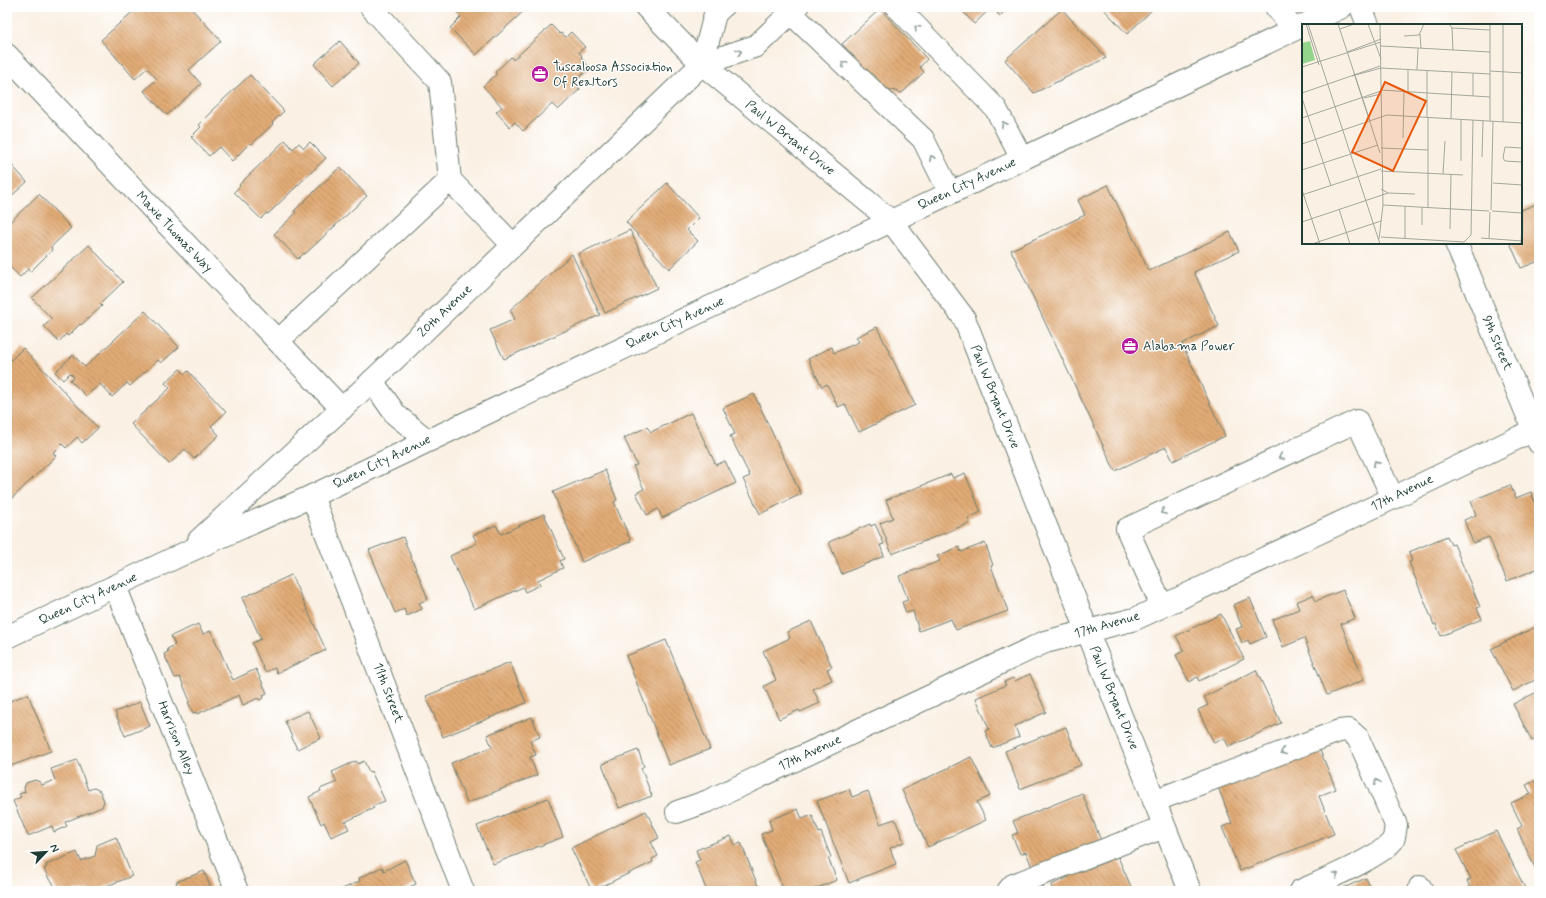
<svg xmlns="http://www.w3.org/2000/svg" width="1546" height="898" font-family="Mynerve,sans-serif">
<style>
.building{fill:url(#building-back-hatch)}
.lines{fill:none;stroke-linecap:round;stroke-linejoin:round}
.minor-casing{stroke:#6c7c71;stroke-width:24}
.minor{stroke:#fff;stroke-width:22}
.oneway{stroke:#8f9e9a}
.labels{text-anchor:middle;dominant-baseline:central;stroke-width:3;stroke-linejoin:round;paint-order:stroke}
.poi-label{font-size:13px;fill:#1f3d34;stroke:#fff;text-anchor:start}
.street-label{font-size:13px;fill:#1f3d34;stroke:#fff}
.inset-road{fill:none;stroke:#a2a89d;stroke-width:1}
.view{fill:#e8590c;fill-opacity:0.15;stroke:#e8590c;stroke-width:2}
.inset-edge{fill:none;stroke:#1f3d34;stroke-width:2}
</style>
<defs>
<pattern id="building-back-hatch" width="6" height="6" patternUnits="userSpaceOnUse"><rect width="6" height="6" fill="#e1ab76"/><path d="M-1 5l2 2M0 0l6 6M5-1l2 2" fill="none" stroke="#b68c62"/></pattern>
</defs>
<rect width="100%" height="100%" fill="#fff"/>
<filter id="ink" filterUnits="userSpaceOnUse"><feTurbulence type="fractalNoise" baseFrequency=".025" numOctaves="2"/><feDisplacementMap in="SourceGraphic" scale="8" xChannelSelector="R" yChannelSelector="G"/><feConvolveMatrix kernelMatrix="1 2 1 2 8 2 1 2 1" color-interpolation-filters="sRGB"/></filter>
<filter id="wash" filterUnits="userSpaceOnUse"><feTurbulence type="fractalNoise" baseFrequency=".012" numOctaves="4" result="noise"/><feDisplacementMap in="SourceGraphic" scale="16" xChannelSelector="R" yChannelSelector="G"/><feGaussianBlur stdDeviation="0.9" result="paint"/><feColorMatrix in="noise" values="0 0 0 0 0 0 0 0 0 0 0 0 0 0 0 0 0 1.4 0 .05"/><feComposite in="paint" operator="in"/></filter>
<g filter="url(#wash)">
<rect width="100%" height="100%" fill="#faf0e3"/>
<g id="blocks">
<g class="building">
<polygon points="138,7 190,7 221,41 189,70 201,84 167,115 144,91 157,79 147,68 135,79 101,40"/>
<polygon points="452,7 528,7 476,55 450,28 461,17"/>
<polygon points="959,7 1009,7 1000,16 992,7 974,24"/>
<polygon points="1102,7 1155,7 1127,34"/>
<polygon points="880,9 927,59 920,67 924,72 902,93 871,84 873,77 842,44"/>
<polygon points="1062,9 1106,58 1034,93 1005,60"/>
<polygon points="551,25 560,34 561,33 566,37 571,32 585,47 579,52 582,56 581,57 590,68 574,82 580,89 558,110 552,104 523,131 515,122 510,127 496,112 502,107 483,86 497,74 495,72 511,57 513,60"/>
<polygon points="340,41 359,63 333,86 314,64"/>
<polygon points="250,75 284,111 272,123 273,124 252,144 250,143 232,161 219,147 209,156 191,137 201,127 199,125 212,112 211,111"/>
<polygon points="285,140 293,149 299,143 304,148 310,142 326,158 268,214 266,213 261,219 234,192 240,186 239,185"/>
<polygon points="7,160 27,182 7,200"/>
<polygon points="340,167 367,196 305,254 304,253 298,259 274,234 296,213 294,211"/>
<polygon points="667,183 699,218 687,230 698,241 669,269 626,222"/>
<polygon points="1108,185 1149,271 1230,232 1239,251 1194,272 1219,326 1182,344 1225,436 1173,461 1166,447 1115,471 1011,250 1085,215 1078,200"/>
<polygon points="39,194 71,228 51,247 52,250 30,272 28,269 20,277 7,264 7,225"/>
<polygon points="1539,203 1539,261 1521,268 1510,243 1521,243 1521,210"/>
<polygon points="630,230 657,288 605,313 578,254"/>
<polygon points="89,245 123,282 100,304 102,306 81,325 80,324 68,336 66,334 59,342 44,326 52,319 32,298"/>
<polygon points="572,254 600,315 504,359 490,330 515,319 510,310"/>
<polygon points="145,311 179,347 161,363 158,360 130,386 127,383 112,397 100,384 86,396 70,380 74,377 70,373 63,380 55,372 73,355 85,367"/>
<polygon points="877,327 915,405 859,432 845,404 838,407 827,384 822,387 808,359 832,347 834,353 859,342 856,337"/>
<polygon points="23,348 98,428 82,443 77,437 66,448 62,444 53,453 56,456 7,503 7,364"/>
<polygon points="180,369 185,374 188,371 226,412 211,426 219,435 194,459 185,449 169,464 131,424 170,388 165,383"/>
<polygon points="754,394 801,494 760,514 743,479 750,476 730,436 735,434 723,408"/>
<polygon points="691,413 716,465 725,461 736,483 662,518 658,509 647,515 636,493 644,489 633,466 637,465 624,438 647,427 651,432"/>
<polygon points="605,470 617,500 614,502 631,541 582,562 553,492"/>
<polygon points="965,473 981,512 968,518 970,523 892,554 880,523 893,518 886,500 951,474 953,478"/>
<polygon points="1510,485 1516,498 1531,492 1539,513 1539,568 1507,581 1489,537 1473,543 1464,520 1476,515 1471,501"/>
<polygon points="544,514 564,559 560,561 563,568 538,580 540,585 525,592 523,587 474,609 450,556 477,543 473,535 496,525 501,534"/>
<polygon points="870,524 871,526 875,524 884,544 880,545 884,556 842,574 829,542"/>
<polygon points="1447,536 1451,545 1454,544 1480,607 1477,608 1482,619 1441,636 1436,624 1434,625 1409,562 1412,561 1409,552"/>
<polygon points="403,537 428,599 419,603 422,609 407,616 404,609 395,613 369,550"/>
<polygon points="985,543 993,565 991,566 1008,611 956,630 951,619 919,631 913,611 906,613 902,602 908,600 899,576 940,561 937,556 959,547 961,552"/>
<polygon points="291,575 326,650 277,673 275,668 265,672 252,643 261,639 242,598"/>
<polygon points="1343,590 1355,618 1341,624 1364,680 1327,695 1304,638 1283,647 1272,620 1299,609 1296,602 1313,595 1316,601"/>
<polygon points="1250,598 1266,637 1250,644 1248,640 1242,643 1236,629 1242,627 1233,605"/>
<polygon points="1221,614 1244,659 1199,681 1197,677 1189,682 1176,655 1184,651 1176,636"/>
<polygon points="811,621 832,667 827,669 832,680 813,689 820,703 800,712 799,710 779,719 764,686 776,680 763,651 790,638 787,632"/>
<polygon points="198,624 203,634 211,631 233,680 256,669 267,693 263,695 264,698 259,700 258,698 243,705 239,695 197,714 196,712 193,713 188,702 190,701 180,677 175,678 164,654 168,652 167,649 175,645 171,636"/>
<polygon points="1539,625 1539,678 1513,691 1491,649"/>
<polygon points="666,640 710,749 669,765 626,656"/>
<polygon points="510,662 526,703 443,737 426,696"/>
<polygon points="1256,670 1281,723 1229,747 1224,738 1214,743 1198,710 1208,705 1204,697"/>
<polygon points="1030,674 1046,712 1015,726 1019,737 992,748 985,731 989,729 976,698 1006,685 1004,682 1013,678 1015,681"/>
<polygon points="1539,691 1539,738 1532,741 1513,704"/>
<polygon points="28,694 51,751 8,767 7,702"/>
<polygon points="140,702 150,726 125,736 115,712"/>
<polygon points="308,711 321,738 297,749 285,721"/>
<polygon points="532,717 540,737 530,741 536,755 530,757 537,775 467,803 451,763 492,747 487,735"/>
<polygon points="1066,727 1081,765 1020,789 1005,751"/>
<polygon points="1319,748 1336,789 1319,796 1334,834 1240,871 1222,827 1232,823 1218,787"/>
<polygon points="638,750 644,766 641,768 652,796 619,808 602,764"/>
<polygon points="971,757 990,796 977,802 986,820 928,847 902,790"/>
<polygon points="77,760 88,790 94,788 100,791 104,801 102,807 65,822 67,826 54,832 52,826 28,836 13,801 21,797 19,794 25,792 24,788 26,783 35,780 40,782 42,785 55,780 51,769"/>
<polygon points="356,761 358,764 364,761 369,772 371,771 385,801 372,806 374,808 345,822 349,829 331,837 324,822 321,824 309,797 321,791 320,789 337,782 332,772"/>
<polygon points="1539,779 1539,873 1538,874 1517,829 1522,826 1511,803 1531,794 1526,785"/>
<polygon points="849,789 852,797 868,791 880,824 895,819 904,842 890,848 896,864 849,883 817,801"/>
<polygon points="1082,793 1102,843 1033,870 1026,852 1020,854 1012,835 1018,833 1013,821"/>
<polygon points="548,798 563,837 493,864 477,826"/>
<polygon points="798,809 802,819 812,815 819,833 821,832 831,857 828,858 837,880 809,891 784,891 761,834 772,830 769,820"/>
<polygon points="646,811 659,838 651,842 658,856 652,859 653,862 592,891 571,848"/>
<polygon points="1496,831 1526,890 1524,891 1472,891 1467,881 1471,879 1456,850"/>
<polygon points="731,836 735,845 741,843 760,891 707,891 695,862 700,860 696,850"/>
<polygon points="116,837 132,876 97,890 97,891 57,891 52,881 50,881 44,869 47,867 46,865 77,852 81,861 95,856 97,845"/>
<polygon points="1118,857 1133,891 1053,891 1051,885 1069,877 1068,874 1086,867 1087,869"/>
<polygon points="405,860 416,884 405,889 406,891 338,891 360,881 359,878 382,867 384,871"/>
<polygon points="204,871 212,891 179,891 176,882"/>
<polygon points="1366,878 1372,891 1337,891"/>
<polygon points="949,886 951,891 938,891"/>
</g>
</g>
</g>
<g filter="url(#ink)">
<use href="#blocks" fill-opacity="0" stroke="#6c7c71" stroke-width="1"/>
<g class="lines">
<defs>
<g id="minor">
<polyline points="646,7 702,64 891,221 964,318 1190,891"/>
<polyline points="897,7 996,109 1022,159"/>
<polyline points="1276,7 1293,29"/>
<polyline points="1361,7 1368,25"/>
<polyline points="791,13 923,139 950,193"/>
<polyline points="7,55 342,409"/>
<polyline points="702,64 715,14 722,7"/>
<polyline points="450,180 513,245"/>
<polyline points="1456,243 1539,443"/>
<polyline points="278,341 450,180 440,82 371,7"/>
<polyline points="372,381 396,415 427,440"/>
<polyline points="312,496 463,891"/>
<polyline points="199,540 372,381 702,64 756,46 797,7"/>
<polyline points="115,586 237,891"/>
<polyline points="1162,606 1127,529 1357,421 1393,498"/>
<polyline points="7,637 185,553 312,496 1342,7"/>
<path d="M1154 801 1339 731 1349 730 1358 738 1396 825C1395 829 1395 836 1393 840 1383 856 1320 882 1300 891"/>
<polyline points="677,812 708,801 1045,642 1135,619 1393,498 1534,430"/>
<polyline points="1420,887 1422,891"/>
<polyline points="1008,891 1013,885 1164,827"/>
</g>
</defs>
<use href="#minor" class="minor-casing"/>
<use href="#minor" class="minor"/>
</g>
<defs><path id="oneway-chevron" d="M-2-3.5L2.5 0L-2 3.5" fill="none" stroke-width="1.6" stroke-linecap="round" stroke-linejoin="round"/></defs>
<g class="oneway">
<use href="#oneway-chevron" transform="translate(917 28) rotate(-134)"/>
<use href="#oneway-chevron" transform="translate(739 52) rotate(-18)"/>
<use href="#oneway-chevron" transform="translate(844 64) rotate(-136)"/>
<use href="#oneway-chevron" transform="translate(1004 124) rotate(-117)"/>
<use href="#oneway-chevron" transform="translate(932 158) rotate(-117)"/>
<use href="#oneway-chevron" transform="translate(1281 457) rotate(155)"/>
<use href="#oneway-chevron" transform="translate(1376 463) rotate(-115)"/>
<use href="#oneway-chevron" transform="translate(1163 512) rotate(155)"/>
<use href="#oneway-chevron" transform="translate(1283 752) rotate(159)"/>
<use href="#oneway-chevron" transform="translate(1377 782) rotate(-114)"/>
<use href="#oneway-chevron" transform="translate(1336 875) rotate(-26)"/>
</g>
</g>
<defs>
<symbol id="office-disc" viewBox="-11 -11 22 22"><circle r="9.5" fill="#b5179e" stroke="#fff"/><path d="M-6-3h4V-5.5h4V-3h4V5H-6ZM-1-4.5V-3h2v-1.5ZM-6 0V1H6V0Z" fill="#fff"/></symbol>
</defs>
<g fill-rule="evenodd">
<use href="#office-disc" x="530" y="64" width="20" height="20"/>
<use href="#office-disc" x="1120" y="336" width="20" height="20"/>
</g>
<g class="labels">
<g class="poi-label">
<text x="553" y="67">Tuscaloosa Association<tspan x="553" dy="15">Of Realtors</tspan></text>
<text x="1143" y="346">Alabama Power</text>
</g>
<g class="street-label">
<text transform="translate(790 138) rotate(39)">Paul W Bryant Drive</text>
<text transform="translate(967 184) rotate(-25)">Queen City Avenue</text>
<text transform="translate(174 232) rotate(47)">Maxie Thomas Way</text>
<text transform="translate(445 311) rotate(-44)">20th Avenue</text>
<text transform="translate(675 323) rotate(-25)">Queen City Avenue</text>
<text transform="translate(1497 343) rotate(67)">9th Street</text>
<text transform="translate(995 397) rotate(68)">Paul W Bryant Drive</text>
<text transform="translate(382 462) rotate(-26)">Queen City Avenue</text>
<text transform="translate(1402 493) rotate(-26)">17th Avenue</text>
<text transform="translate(88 599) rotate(-25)">Queen City Avenue</text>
<text transform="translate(1107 625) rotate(-16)">17th Avenue</text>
<text transform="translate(388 693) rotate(69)">11th Street</text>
<text transform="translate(1114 698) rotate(68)">Paul W Bryant Drive</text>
<text transform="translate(176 738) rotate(68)">Harrison Alley</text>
<text transform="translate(810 753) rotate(-25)">17th Avenue</text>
</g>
</g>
<g transform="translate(1302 24)">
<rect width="220" height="220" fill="#faf0e3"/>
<path d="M8 17 13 36 0 40V19Z" fill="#94d58c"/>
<path class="inset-road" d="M4 0 17 41M6 0 78 220M36 0 68 97M66 0 79 35M147 0 150 4 188 6M188 0V97M201 0V98M150 4 151 26M38 5 52 0M118 10 119 24M102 12 117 11 122 0M79 22 188 28M45 28 79 15M0 43 79 18M106 46V68M115 46 116 24M125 47V93M188 47 220 49M52 49 78 129M171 49V72M50 52 79 44 188 50M79 66 188 73M0 69 78 42M0 74 29 162M62 74 79 70M0 94 79 67M149 95 150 48M101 114 102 67M0 120 85 91 220 99M79 124 126 126M220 124 203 123 201 134 203 137 220 138M180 133 181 97M159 137V95M0 146 76 121M79 147 161 151M141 150 143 117M191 159 220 161M79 165 86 169 113 170M0 166 18 220M0 171 79 145M81 181 187 187M120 183V201M126 183V93M37 185 48 220M189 186 191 97M190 187 220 189M0 198 86 169M148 205 149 150M79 213 162 218 169 211 171 96M179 214 220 217M77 215 81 181 78 0M103 215V182M187 215 188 188M10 220 79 197M219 220 220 200"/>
<path class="view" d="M83 58 124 77 91 147 50 128Z"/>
<rect width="220" height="220" class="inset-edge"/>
</g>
<rect width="1546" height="898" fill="none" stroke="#fff" stroke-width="24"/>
<g transform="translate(46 852) rotate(65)" stroke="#ffffff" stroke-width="3" paint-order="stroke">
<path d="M0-3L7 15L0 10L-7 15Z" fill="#1f3d34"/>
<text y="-6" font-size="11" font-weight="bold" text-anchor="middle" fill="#1f3d34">N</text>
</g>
</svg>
